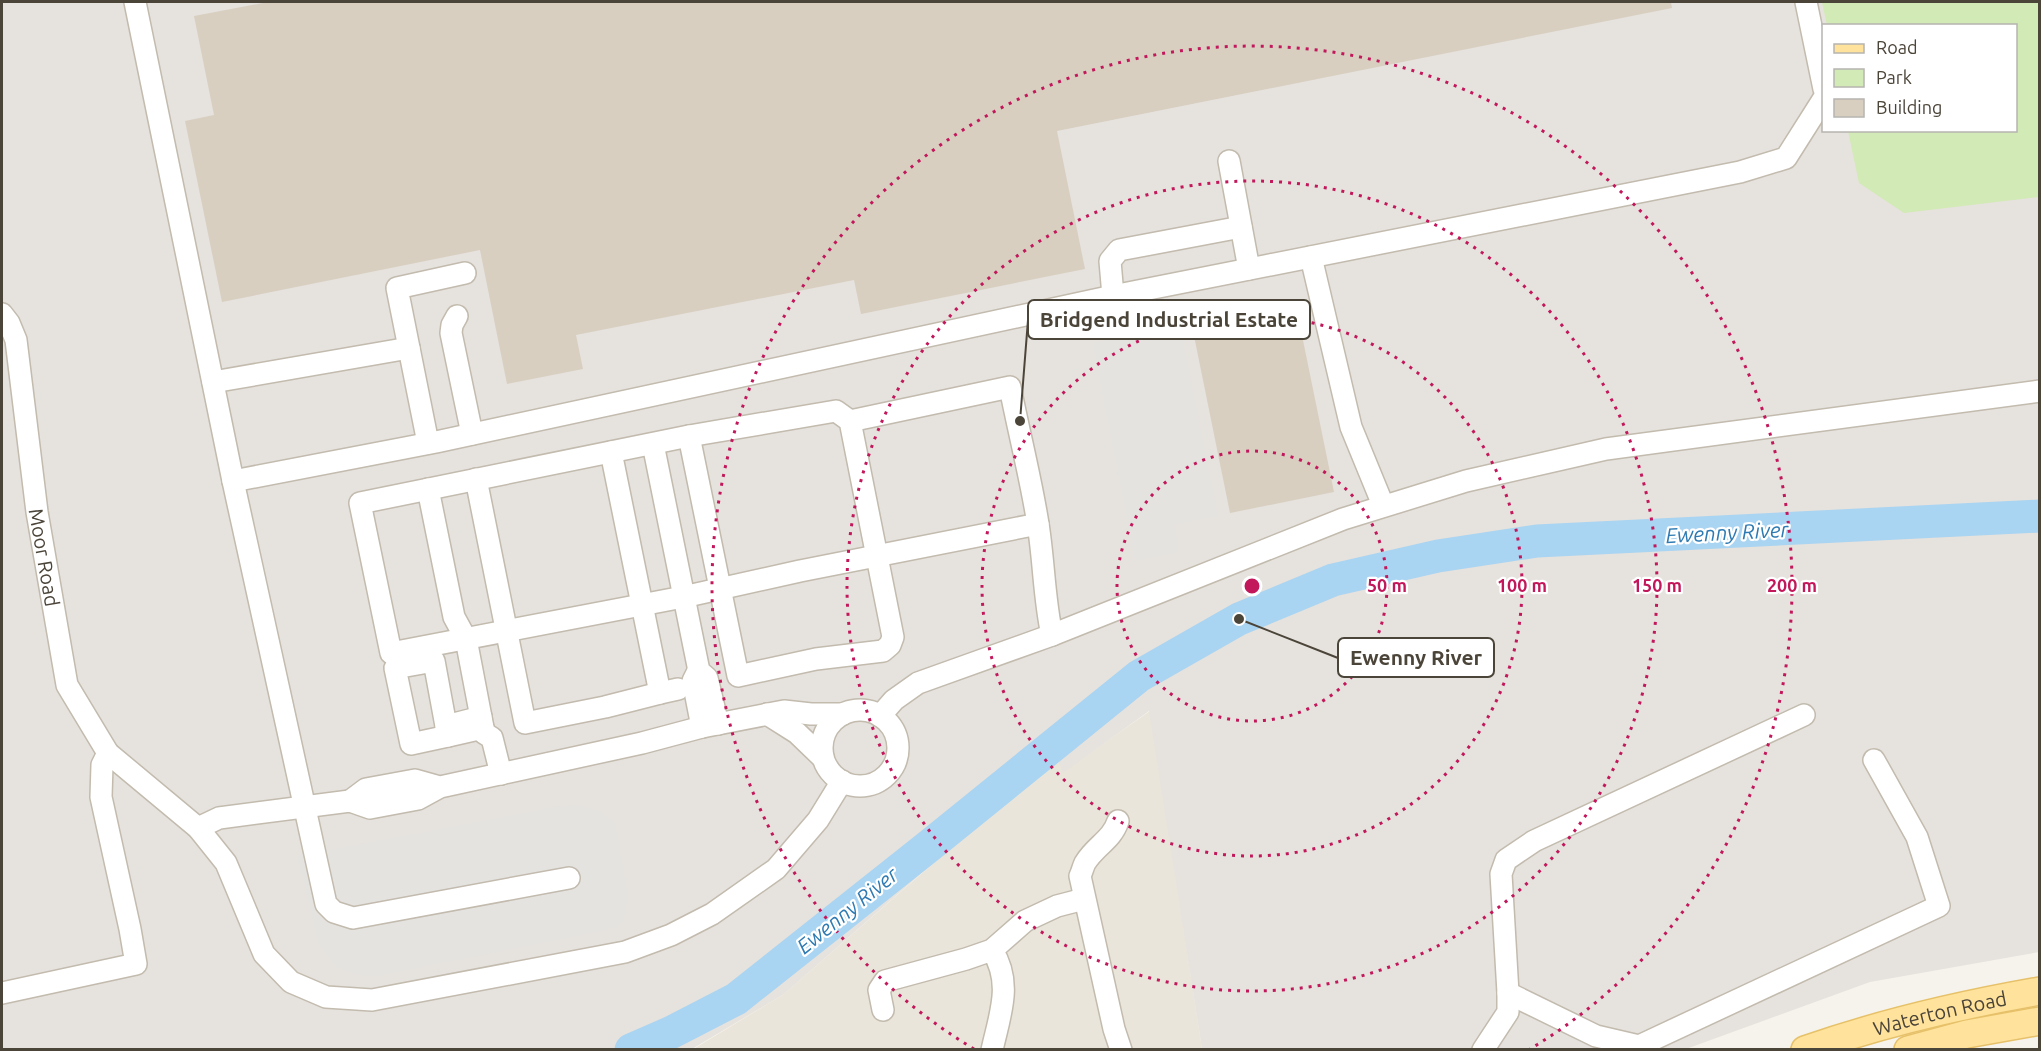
<svg xmlns="http://www.w3.org/2000/svg" width="2041" height="1051" font-family="Ubuntu,sans-serif">
<style>
.residential{fill:#eae5da}
.industrial{fill:#e6e2dd;fill-rule:evenodd}
.green{fill:#d2eab5}
.parking{fill:#e5e3e0}
.lines{fill:none;stroke-linecap:round;stroke-linejoin:round}
.river{stroke:#a9d4f2;stroke-width:33}
.building{fill:#d8cfc1}
.minor-casing{stroke:#c2bbae;stroke-width:24}
.major-casing{stroke:#e6c16a;stroke-width:30}
.minor{stroke:#fff;stroke-width:21}
.major{stroke:#ffe39c;stroke-width:27}
.ring{fill:none;stroke:#c2185b;stroke-width:3;stroke-dasharray:3 6}
.labels{text-anchor:middle;dominant-baseline:central;stroke-width:4.5;stroke-linejoin:round;paint-order:stroke}
.street-label{font-size:20px;fill:#4b4439;stroke:#fff}
.water-label{font-size:21px;font-style:italic;fill:#2e7ab2;stroke:#fff}
.centre{fill:#c2185b;stroke:#fff;stroke-width:3}
.ring-label{font-size:18px;text-anchor:middle;font-weight:bold;fill:#c2185b;stroke:#fff;stroke-width:4.5;stroke-linejoin:round;paint-order:stroke}
.leader{fill:none;stroke:#4b4439;stroke-width:2}
.callout-dot{fill:#4b4439;stroke:#fff;stroke-width:2}
.callout{fill:#fff;stroke:#4b4439;stroke-width:2}
.callout-label{font-size:21px;text-anchor:middle;font-weight:bold;fill:#4b4439}
</style>
<rect width="100%" height="100%" fill="#f6f3ec"/>
<polygon class="residential" points="1150,711 1202,1049 692,1050 784,994 1057,755 1063,772"/>
<path class="industrial" d="M2 2H2039V952L1870 982 1686 1049H1202L1149 711 1063 773 1056 755 784 994 692 1049 2 1050ZM1824 26H2016V130H1824Z"/>
<polygon class="green" points="1822,2 2039,2 2039,197 1904,213 1859,183 1848,131 2016,130 2016,26 1827,25"/>
<g class="parking">
<polygon points="1180,326 1218,516 1174,525 1179,552 1135,561 1092,343"/>
<polygon points="580,805 599,811 615,822 628,895 626,912 620,926 603,931 378,976 356,975 335,966 319,945 297,856 554,807"/>
</g>
<g class="lines">
<polyline class="river" points="631,1050 670,1033 736,999 929,846 1139,676 1239,619 1333,580 1438,556 1537,541 2040,516"/>
</g>
<g class="building">
<polygon points="268,2 1671,2 1672,8 1057,131 1085,269 861,314 854,280 576,335 583,369 507,384 480,250 222,302 185,121 214,115 194,16"/>
<polygon points="1296,306 1334,492 1230,513 1192,326"/>
</g>
<g class="lines">
<defs>
<g id="minor">
<polyline points="135,2 233,481 326,904 334,912 353,918 569,878"/>
<polyline points="1806,2 1824,89"/>
<polyline points="1229,161 1249,269"/>
<polyline points="1311,257 1351,427 1383,505"/>
<polyline points="1113,296 1110,261 1119,250 1241,227"/>
<path id="s1" d="M2 314 9 323 16 340 37 512 67 685 108 753 198 828 226 863 264 954 291 982 326 997 372 1000 625 952 671 935 712 914 776 869 818 820 842 781"/>
<polyline points="457,316 452,325 451,333 472,434"/>
<polyline points="213,382 409,348"/>
<polygon points="836,411 850,421 893,637 890,645 883,651 816,659 738,676 689,436"/>
<path d="M850 421 1010 387C1019 433 1031 479 1038 524 1044 561 1044 599 1052 635"/>
<polyline points="689,436 360,503 391,653 683,597 800,571 1038,524"/>
<polyline points="428,443 397,288 465,273"/>
<polyline points="653,444 699,671 707,678 718,724"/>
<polyline points="611,452 660,693 678,689"/>
<polyline points="476,479 525,723 605,707 660,693"/>
<polyline points="233,481 436,442 1113,296 1740,172 1786,158 1824,98"/>
<polyline points="428,489 454,617 466,639 484,733 492,738 501,774"/>
<polyline points="698,671 693,681 702,727"/>
<circle cx="860" cy="748" r="38"/>
<polyline points="767,714 797,733 823,758"/>
<polyline points="880,716 894,700 918,683 1052,635 1343,519 1466,481 1606,449 2040,391"/>
<polyline points="481,717 446,726 448,736 483,728"/>
<polyline points="446,726 434,661 395,668 411,744 448,736"/>
<polyline points="440,787 415,780 366,789 350,801 370,808 418,799 440,787 642,743 702,727 784,711 811,714 843,714"/>
<path d="M1118 821C1112 840 1095 846 1085 863 1083 867 1082 872 1080 876L1114 1029 1121 1050"/>
<polyline points="198,828 219,818 350,801"/>
<path d="M992 950C1013 983 1000 1014 992 1050"/>
<polyline points="2,993 136,964 130,929 101,797 102,765 108,753"/>
<polyline points="1508,993 1596,1036 1639,1046 1939,906 1917,837 1874,760"/>
<polyline points="883,1010 879,990 885,981 966,959 992,950 1025,921 1057,906 1084,899"/>
<polyline points="1483,1050 1508,1012 1508,993 1501,874 1506,860 1534,841 1804,715"/>
</g>
<g id="major">
<path id="s2" d="M1805 1050C1882 1023 1960 1005 2040 991"/>
<polyline points="1908,1050 1967,1034 2040,1021"/>
</g>
</defs>
<use href="#minor" class="minor-casing"/>
<use href="#major" class="major-casing"/>
<use href="#minor" class="minor"/>
<use href="#major" class="major"/>
</g>
<g class="ring">
<circle cx="1252" cy="586" r="135"/>
<circle cx="1252" cy="586" r="270"/>
<circle cx="1252" cy="586" r="405"/>
<path d="M974 1049A540 540 0 1 1 1530 1049"/>
</g>
<g class="labels">
<g class="street-label">
<text stroke="none"><textPath href="#s1" startOffset="249">Moor Road</textPath></text>
<text stroke="none"><textPath href="#s2" startOffset="140">Waterton Road</textPath></text>
</g>
<g class="water-label">
<text transform="translate(1727 532) rotate(-3)">Ewenny River</text>
<text transform="translate(847 910) rotate(-39)">Ewenny River</text>
</g>
</g>
<circle cx="1252" cy="586" r="9" class="centre"/>
<g class="ring-label">
<text x="1387" y="592">50 m</text>
<text x="1522" y="592">100 m</text>
<text x="1657" y="592">150 m</text>
<text x="1792" y="592">200 m</text>
</g>
<path class="leader" d="M1020 421L1028 320M1239 619L1338 658"/>
<g class="callout-dot">
<circle cx="1020" cy="421" r="6"/>
<circle cx="1239" cy="619" r="6"/>
</g>
<g class="callout">
<rect x="1028" y="300" width="282" height="39" rx="6"/>
<rect x="1338" y="638" width="156" height="39" rx="6"/>
</g>
<g class="callout-label">
<text x="1169" y="327">Bridgend Industrial Estate</text>
<text x="1416" y="665">Ewenny River</text>
</g>
<rect width="2041" height="1051" fill="none" stroke="#4b4439" stroke-width="6"/>
<rect x="1822" y="24" width="195" height="108" fill="#ffffff" stroke="#b7b4b0" stroke-width="1.5"/>
<rect x="1834" y="44" width="30" height="9" fill="#ffe39c" stroke="#b7b4b0" stroke-width="1.5"/>
<text x="1876" y="54" font-size="18" fill="#4b4439">Road</text>
<rect x="1834" y="69" width="30" height="18" fill="#d2eab5" stroke="#b7b4b0" stroke-width="1.5"/>
<text x="1876" y="84" font-size="18" fill="#4b4439">Park</text>
<rect x="1834" y="99" width="30" height="18" fill="#d8cfc1" stroke="#b7b4b0" stroke-width="1.5"/>
<text x="1876" y="114" font-size="18" fill="#4b4439">Building</text>
</svg>
